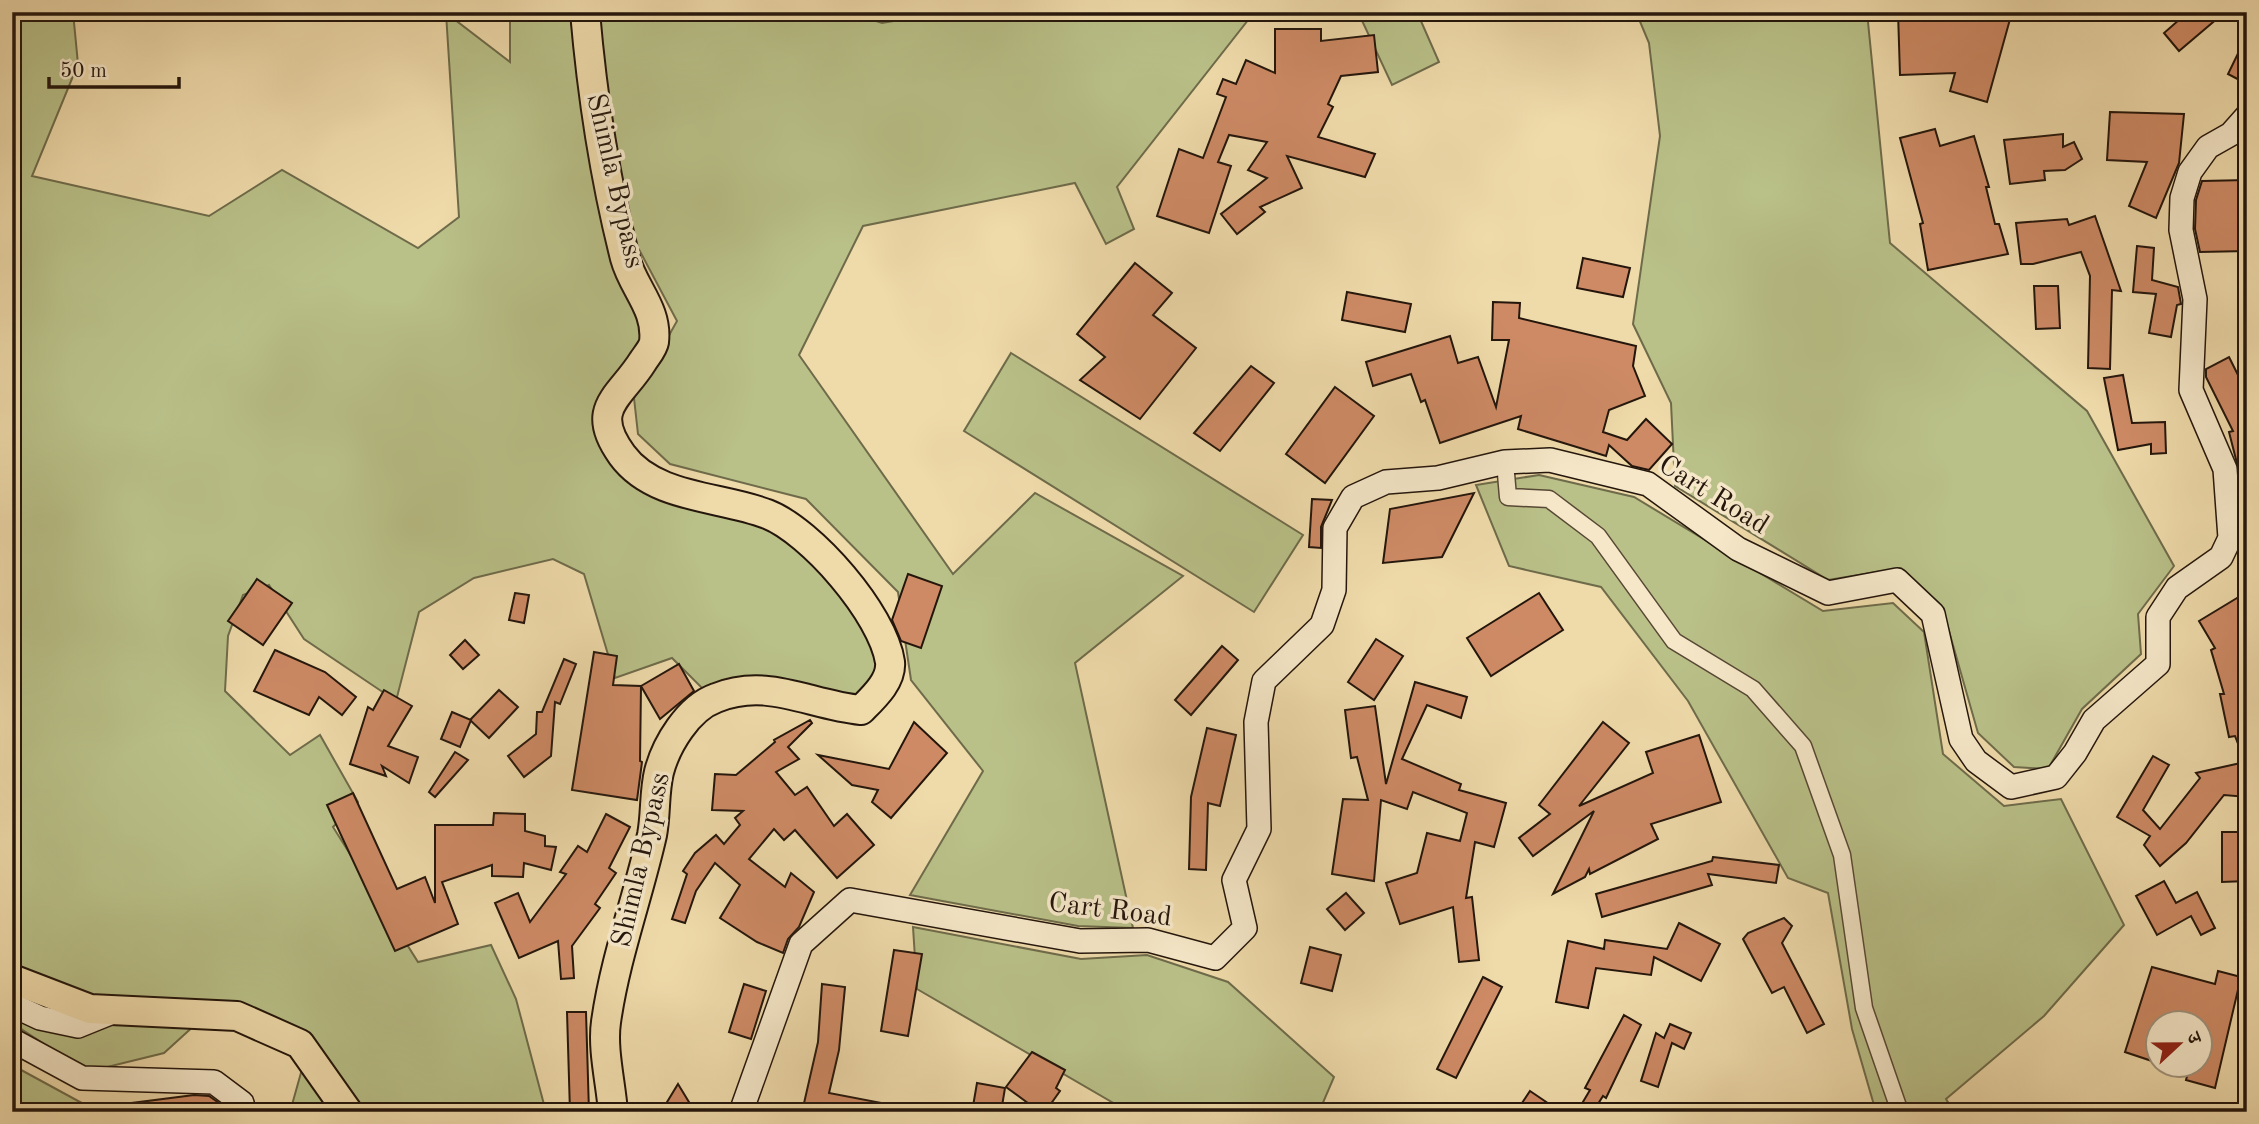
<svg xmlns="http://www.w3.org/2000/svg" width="2259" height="1124" font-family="'Old Standard TT','Noto Serif Devanagari',serif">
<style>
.green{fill:#b9c088;stroke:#6e6b4a;stroke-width:2}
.building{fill:#cd8a65;stroke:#24160c;stroke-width:2}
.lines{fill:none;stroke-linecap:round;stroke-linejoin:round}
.street-casing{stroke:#574734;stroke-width:19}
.secondary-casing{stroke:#24160c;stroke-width:26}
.highway-casing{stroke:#24160c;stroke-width:32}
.street{stroke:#f5e7c8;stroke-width:16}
.secondary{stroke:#f5e7c8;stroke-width:23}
.highway{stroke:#efdaaa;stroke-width:28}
.labels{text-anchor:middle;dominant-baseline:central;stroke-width:7;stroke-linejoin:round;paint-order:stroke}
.street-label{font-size:28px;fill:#24160c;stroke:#f5e7c8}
</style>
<rect width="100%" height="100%" fill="#efdaaa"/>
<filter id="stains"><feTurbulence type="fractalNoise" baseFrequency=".00286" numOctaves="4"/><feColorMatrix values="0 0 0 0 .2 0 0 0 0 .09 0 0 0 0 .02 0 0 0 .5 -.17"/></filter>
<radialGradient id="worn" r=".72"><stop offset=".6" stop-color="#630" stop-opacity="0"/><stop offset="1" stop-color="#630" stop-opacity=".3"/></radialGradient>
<g class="green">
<polygon points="12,12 73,12 78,64 32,176 209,216 282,170 418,248 459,217 446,13 510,62 510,12 569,12 618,264 642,310 646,344 603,399 618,461 766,522 848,598 883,667 856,703 745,682 702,688 672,658 615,678 584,574 553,559 474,578 419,612 396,701 304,639 269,585 243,595 228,636 225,691 290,755 320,735 358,802 333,827 418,962 491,945 516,999 546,1112 290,1112 311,1037 218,1004 164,1053 87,1072 12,1023"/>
<polygon points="599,12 849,12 882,23 947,12 1252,15 1117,187 1134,229 1106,244 1075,183 863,226 799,355 953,574 1035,493 1183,576 1075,663 1133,928 1078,926 910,895 983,771 911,680 898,592 806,499 670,464 638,434 634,398 677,321 634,240 606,95"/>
<polygon points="1358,12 1417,12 1439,62 1392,85"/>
<polygon points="1636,12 1867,12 1890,243 2087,411 2174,566 2138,614 2141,654 2082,709 2048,769 2014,767 1978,733 1943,610 1901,568 1828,580 1675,486 1671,403 1633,324 1660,136 1649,43"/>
<polygon points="1011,353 1303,535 1254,612 964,431"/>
<polygon points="1539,475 1634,497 1823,611 1893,603 1924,632 1943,754 2004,806 2061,799 2124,925 2044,1016 1946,1099 1954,1112 1876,1112 1852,1029 1828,893 1788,878 1688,701 1601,587 1509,566 1476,485"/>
<polygon points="913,927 1081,959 1147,955 1228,982 1334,1077 1319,1112 1129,1112 917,989"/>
<polygon points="12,1065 91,1108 89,1112 12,1112"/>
</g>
<g class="building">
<polygon points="1898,12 2012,12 1987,102 1950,91 1955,73 1900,75"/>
<polygon points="2188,12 2225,12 2179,51 2164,33"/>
<polygon points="1275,29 1321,29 1321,41 1374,35 1378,72 1341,76 1328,104 1333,107 1318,137 1375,154 1365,177 1287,156 1302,188 1260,207 1265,212 1237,234 1221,214 1267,178 1248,170 1267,142 1229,135 1218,162 1231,166 1209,233 1157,216 1179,149 1203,158 1226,97 1217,94 1223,79 1236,84 1246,60 1275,73"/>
<polygon points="2247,35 2247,84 2228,74"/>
<polygon points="2110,112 2184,114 2179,163 2156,218 2129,206 2147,162 2107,160"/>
<polygon points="1935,129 1940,146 1974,136 1989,187 1986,187 1995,224 1999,224 2008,254 1928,270 1920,224 1923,223 1900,138"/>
<polygon points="2063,134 2063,147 2074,142 2082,159 2065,170 2044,171 2045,180 2010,184 2004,140"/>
<polygon points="2247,180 2247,251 2200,252 2195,229 2196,200 2202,181"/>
<polygon points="2095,216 2121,291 2112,290 2110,369 2088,368 2090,276 2081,252 2033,264 2021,264 2016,223 2067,219 2069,225"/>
<polygon points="2137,246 2154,248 2152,280 2178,287 2181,304 2177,305 2171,337 2149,333 2156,294 2133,292"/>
<polygon points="1583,258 1630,268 1623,297 1577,288"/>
<polygon points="1135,263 1172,293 1153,315 1196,348 1140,419 1080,380 1105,357 1077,334"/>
<polygon points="2034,286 2058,286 2060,328 2036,329"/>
<polygon points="1347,292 1411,304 1405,332 1342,320"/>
<polygon points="1493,302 1520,303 1519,318 1636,346 1633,366 1645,396 1609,410 1603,432 1627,440 1646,419 1672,444 1649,470 1632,466 1609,445 1606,456 1518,429 1521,416 1440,443 1425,400 1421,402 1411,374 1373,386 1366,362 1450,336 1458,363 1478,357 1496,407 1509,340 1492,340"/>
<polygon points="2229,357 2247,393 2247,482 2242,483 2229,432 2233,431 2206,377 2206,369"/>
<polygon points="1251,366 1274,383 1220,451 1194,433"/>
<polygon points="2123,375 2132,423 2165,422 2166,453 2151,454 2151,444 2118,450 2104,378"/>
<polygon points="1335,387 1374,416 1325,483 1286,454"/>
<polygon points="1474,493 1442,557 1383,563 1390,509"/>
<polygon points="1312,499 1332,500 1321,527 1321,548 1309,547"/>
<polygon points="908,574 942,586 921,648 901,641 892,620"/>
<polygon points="257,579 292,603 263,645 228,621"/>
<polygon points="2247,592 2247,663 2239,665 2247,698 2247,797 2224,795 2186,843 2160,866 2144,845 2150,836 2117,817 2153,756 2169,765 2143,810 2160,829 2200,778 2196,773 2245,762 2235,736 2229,737 2220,694 2224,694 2211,650 2215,648 2199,621"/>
<polygon points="515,593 529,595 524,623 509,620"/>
<polygon points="1539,593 1563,630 1491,676 1467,638"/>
<polygon points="1376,639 1403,656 1374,700 1348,682"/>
<polygon points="465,640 479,655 463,669 450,655"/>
<polygon points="1222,646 1238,660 1191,715 1175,700"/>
<polygon points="275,650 325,672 356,697 342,715 319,697 309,715 254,691"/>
<polygon points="594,652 617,656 613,685 641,686 640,761 642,762 637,800 572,790"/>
<polygon points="564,659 576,664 560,704 555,702 551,756 524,777 508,756 536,734 537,712 542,712"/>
<polygon points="679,664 694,691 660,719 641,686"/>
<polygon points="1415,682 1467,697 1461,718 1427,705 1402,759 1461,784 1459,790 1506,803 1494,847 1475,842 1466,898 1472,897 1479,960 1459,962 1453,907 1400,924 1386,883 1417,873 1427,833 1460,841 1467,813 1413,792 1407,809 1381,800 1374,881 1332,874 1343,799 1368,800 1357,757 1351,758 1345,710 1375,706 1386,784"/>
<polygon points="384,690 412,706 388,746 418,757 409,783 382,766 386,776 350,764 368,707 373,710"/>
<polygon points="499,690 518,707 489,738 470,720"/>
<polygon points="452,712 471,720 460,747 441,739"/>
<polygon points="810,720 812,723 788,747 799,759 776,772 795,795 807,787 834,826 847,814 874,845 837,878 795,830 784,840 774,829 749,859 785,887 791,873 814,892 799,927 788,939 783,953 757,942 720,918 740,885 715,863 696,891 685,923 672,919 687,874 683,871 695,853 716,835 724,844 740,825 735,818 743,811 712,810 715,774 736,775 775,742 774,740"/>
<polygon points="914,722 947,753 891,818 872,802 878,790 852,785 818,755 889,769"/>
<polygon points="1603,722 1629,743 1579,806 1653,773 1646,752 1699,735 1721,802 1651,824 1658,839 1590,874 1589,869 1585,877 1553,894 1594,811 1533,856 1519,838 1550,814 1539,805"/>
<polygon points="1207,728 1236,735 1220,806 1208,803 1206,870 1189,869 1191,797"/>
<polygon points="455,752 468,760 435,797 429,792"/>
<polygon points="353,793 397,889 425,877 435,903 435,825 493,825 494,813 525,814 525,831 545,836 545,846 556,847 551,870 524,863 523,877 492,876 492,865 442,882 458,924 395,951 327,805"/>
<polygon points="606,814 630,827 609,868 616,873 595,904 600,908 572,946 574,978 561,979 558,941 519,958 495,903 518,893 530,922 566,874 560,872 578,846 587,852"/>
<polygon points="2222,832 2247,832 2247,881 2222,882"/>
<polygon points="1713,857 1779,865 1776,883 1708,874 1712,885 1602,917 1596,894 1712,861"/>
<polygon points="2164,881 2176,903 2197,892 2215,928 2201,935 2191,916 2157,935 2136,896"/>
<polygon points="1346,893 1364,913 1345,930 1327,909"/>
<polygon points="1784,918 1792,926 1782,943 1824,1024 1807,1033 1784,987 1772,993 1743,939 1748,933"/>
<polygon points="1679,923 1720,944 1701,981 1654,957 1651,975 1596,968 1588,1008 1556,1002 1568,941 1604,949 1605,940 1667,949"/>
<polygon points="1310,947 1341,955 1332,991 1301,983"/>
<polygon points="894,950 922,954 908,1036 881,1031"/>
<polygon points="2152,967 2215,984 2218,971 2241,977 2215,1088 2186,1080 2190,1065 2200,1065 2200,1023 2158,1023 2158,1063 2125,1052"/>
<polygon points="1483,977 1502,987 1456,1078 1437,1069"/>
<polygon points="744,984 766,991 751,1039 729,1032"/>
<polygon points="822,984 845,987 839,1050 829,1093 892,1105 891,1112 802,1112 818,1042"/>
<polygon points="567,1012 586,1012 589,1112 570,1112"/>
<polygon points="1624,1015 1641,1025 1606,1098 1603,1096 1593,1112 1577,1112 1590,1090 1585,1088"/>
<polygon points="1670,1024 1691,1033 1684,1049 1672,1043 1658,1087 1641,1081 1656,1033 1664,1038"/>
<polygon points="1032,1052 1065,1070 1056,1088 1060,1091 1045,1112 1040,1112 1006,1087"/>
<polygon points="977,1083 1005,1088 1001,1112 972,1112"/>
<polygon points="678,1084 695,1112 661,1112"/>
<polygon points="1530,1091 1561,1112 1516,1112"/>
<polygon points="194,1095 209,1096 219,1103 220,1112 132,1112 132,1103"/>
</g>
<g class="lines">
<defs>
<polyline id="street" points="1505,462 1508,497 1549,499 1598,536 1674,641 1753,689 1803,746 1842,855 1864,1008 1900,1112"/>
<g id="secondary">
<polyline points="12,1005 40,1018 78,1026 115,1011"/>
<polyline points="12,1040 82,1078 214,1082 242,1103 244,1112"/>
<polyline points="741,1112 801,944 850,900 1080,941 1148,940 1215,958 1245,928 1234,880 1259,829 1256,722 1264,681 1322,625 1334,590 1335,528 1353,497 1386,482 1438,478 1505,462 1550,460 1648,484 1738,549 1828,593 1897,580 1933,614 1961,739 1976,761 2011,787 2056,777 2075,753 2094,720 2158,664 2158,617 2177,588 2221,557 2230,538 2225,469 2191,390 2195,299 2181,230 2182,198 2190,172 2208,147 2231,134 2247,116"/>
</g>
<g id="highway">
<path d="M585 12C592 94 605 179 625 258 633 288 658 309 654 342 653 348 647 355 643 361 620 398 588 408 622 455 654 499 721 496 767 514 811 531 883 614 890 662 892 681 873 698 861 710 809 705 768 677 716 698 688 708 666 745 659 772 654 792 656 815 652 835 638 897 615 958 606 1022 602 1049 611 1084 613 1112"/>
<polyline points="12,979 90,1009 237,1016 300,1044 348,1112"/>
</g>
</defs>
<use href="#street" class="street-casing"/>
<use href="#secondary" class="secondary-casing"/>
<use href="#highway" class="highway-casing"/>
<use href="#street" class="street"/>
<use href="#secondary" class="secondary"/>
<use href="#highway" class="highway"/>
</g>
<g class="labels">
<g class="street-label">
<text transform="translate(614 181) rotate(77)">Shimla Bypass</text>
<text transform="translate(1713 496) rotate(32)">Cart Road</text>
<text transform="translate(642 860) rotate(-77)">Shimla Bypass</text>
<text transform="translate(1110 911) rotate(7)">Cart Road</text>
</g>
</g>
<rect width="2259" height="1124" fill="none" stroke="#efdaaa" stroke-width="42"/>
<rect x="14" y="14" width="2231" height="1096" fill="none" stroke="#24160c" stroke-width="3.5"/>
<rect x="21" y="21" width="2217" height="1082" fill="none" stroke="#24160c" stroke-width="2"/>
<g transform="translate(2179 1044) rotate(68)"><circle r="33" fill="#f5e7c8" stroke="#a1937d" stroke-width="2"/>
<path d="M0-5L12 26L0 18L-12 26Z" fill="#8f2418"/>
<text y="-10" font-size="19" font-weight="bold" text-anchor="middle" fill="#24160c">उ</text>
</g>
<path d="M49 77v10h130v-10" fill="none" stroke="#24160c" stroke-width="3.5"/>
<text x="60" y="77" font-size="21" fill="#24160c" stroke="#f5e7c8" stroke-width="5" paint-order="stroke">50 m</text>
<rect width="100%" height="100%" filter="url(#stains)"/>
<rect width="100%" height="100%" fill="url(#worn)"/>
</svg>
